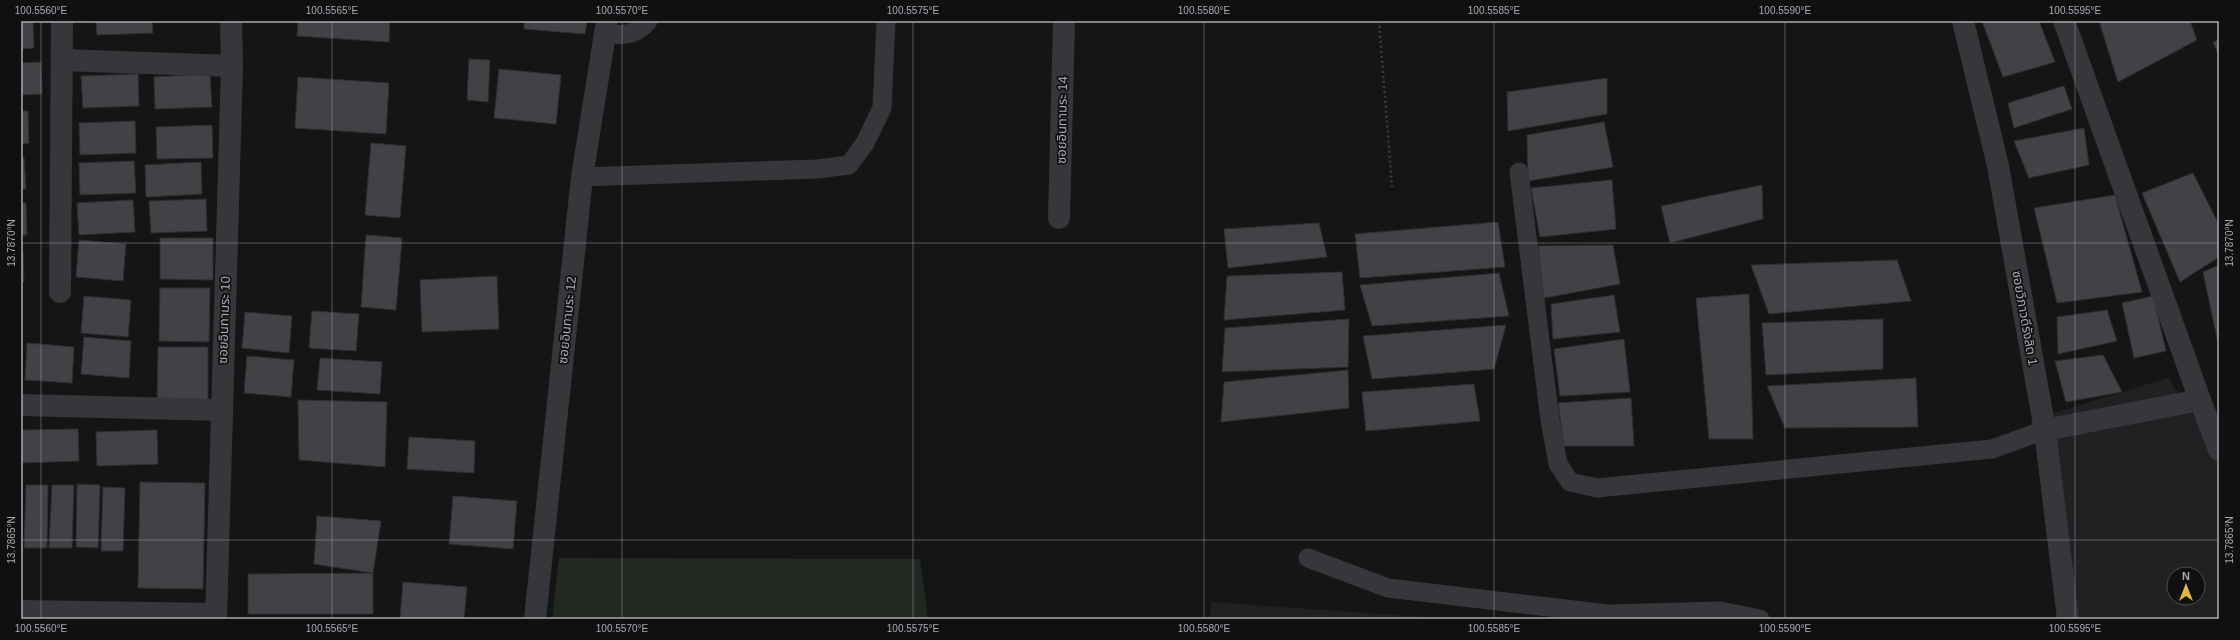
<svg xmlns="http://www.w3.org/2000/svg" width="2240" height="640" font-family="Arial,'Noto Sans Thai',sans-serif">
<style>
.built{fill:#212123;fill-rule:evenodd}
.green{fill:#212922}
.building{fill:#424246;stroke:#2f2f32}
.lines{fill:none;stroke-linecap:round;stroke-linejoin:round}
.path{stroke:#3c3d42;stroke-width:2.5;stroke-dasharray:2 3;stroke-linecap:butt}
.lane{stroke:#36373b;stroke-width:19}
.street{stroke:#36373b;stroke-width:22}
.ticks{fill:none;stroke:#a8abb5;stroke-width:1;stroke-opacity:0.45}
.labels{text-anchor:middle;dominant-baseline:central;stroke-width:3.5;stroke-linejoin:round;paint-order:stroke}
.street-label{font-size:13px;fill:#a8abb5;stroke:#101011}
.neatline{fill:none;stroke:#a8abb5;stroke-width:1.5}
.ticks-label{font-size:10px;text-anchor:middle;fill:#a8abb5}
</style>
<rect width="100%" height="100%" fill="#151516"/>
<g class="built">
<path d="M2168 378 2219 453V619H2057L2040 477 2031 420ZM2174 574H2198V598H2174Z"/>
<polygon points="1211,602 1453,619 1210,619"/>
</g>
<polygon class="green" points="559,558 920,559 928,619 552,619"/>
<g class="building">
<polygon points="21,21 33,21 34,48 21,49"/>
<polygon points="96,21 152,21 153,33 97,35"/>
<polygon points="298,21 390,21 389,42 297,36"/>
<polygon points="524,21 587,21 585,34 524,29"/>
<polygon points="1982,21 2039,21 2055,62 2003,77"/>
<polygon points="2099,21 2190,21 2197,40 2118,82"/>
<polygon points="2219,40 2219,56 2213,42"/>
<polygon points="469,59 490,60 488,102 467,100"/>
<polygon points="41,62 42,94 21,95 21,63"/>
<polygon points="499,69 561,75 556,124 494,118"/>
<polygon points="138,74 139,106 83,108 81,76"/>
<polygon points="210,74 212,107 155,109 154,77"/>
<polygon points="298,77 389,83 386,134 295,128"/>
<polygon points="1607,78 1607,114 1508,131 1507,92"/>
<polygon points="2064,86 2072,109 2014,128 2008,103"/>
<polygon points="21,111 28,111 29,143 21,144"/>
<polygon points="135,121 136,153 80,155 79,123"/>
<polygon points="1604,122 1613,167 1528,181 1527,135"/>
<polygon points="212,125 213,158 157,159 156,127"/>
<polygon points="2084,128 2089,165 2029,178 2014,141"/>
<polygon points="371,143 406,146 400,218 365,215"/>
<polygon points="21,157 24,157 26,189 21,189"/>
<polygon points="134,161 136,193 80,195 79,163"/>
<polygon points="201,162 202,194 146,197 145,165"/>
<polygon points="2193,173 2219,225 2219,257 2180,282 2142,193"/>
<polygon points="1612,180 1616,229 1540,237 1531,188"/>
<polygon points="1762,185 1763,219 1670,243 1661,206"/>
<polygon points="2115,195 2142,292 2057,303 2034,208"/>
<polygon points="206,199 207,231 151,233 149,201"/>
<polygon points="133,200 135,232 79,235 77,203"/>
<polygon points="21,203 26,203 27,235 21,235"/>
<polygon points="1498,222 1505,267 1360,278 1355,234"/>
<polygon points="1319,223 1327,257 1228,268 1224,229"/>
<polygon points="366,235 402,238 396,310 361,307"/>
<polygon points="160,238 213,238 213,280 160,279"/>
<polygon points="79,240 126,244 123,281 76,277"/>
<polygon points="1613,245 1620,284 1544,298 1538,246"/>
<polygon points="21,250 23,250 24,282 21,282"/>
<polygon points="1897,260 1911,301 1769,314 1751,265"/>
<polygon points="2219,265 2219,343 2218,343 2203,272"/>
<polygon points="1342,272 1345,310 1224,320 1227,276"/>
<polygon points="1499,273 1509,316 1372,326 1360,285"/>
<polygon points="497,276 499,329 422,332 420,280"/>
<polygon points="160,288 210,288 209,342 159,341"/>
<polygon points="1749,294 1753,439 1709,439 1696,298"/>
<polygon points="1614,295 1620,332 1553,339 1551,304"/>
<polygon points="84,296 131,300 128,337 81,333"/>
<polygon points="2153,296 2166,351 2134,358 2122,303"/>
<polygon points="2107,310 2117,341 2058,354 2057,317"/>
<polygon points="312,311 359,314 356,351 309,348"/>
<polygon points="245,312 292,316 289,353 242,348"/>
<polygon points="1349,319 1348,367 1222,372 1225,328"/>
<polygon points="1883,319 1883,369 1766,375 1762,323"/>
<polygon points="1506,325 1494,369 1372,379 1363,336"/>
<polygon points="84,337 131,341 129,378 81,374"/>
<polygon points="1624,339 1630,392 1560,396 1554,349"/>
<polygon points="27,343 74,347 72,383 25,380"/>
<polygon points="158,347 208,347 208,401 157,400"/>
<polygon points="2103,355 2122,392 2066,402 2055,361"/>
<polygon points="247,356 294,360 291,397 244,393"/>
<polygon points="320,358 382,362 380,394 317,390"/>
<polygon points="1348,370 1349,408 1221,422 1224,382"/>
<polygon points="1916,378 1918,427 1785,428 1767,386"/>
<polygon points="1474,384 1480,421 1366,431 1362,392"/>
<polygon points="1631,398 1634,446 1564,446 1558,403"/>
<polygon points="298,400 387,402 385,467 299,460"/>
<polygon points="78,429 79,461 21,463 21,430"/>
<polygon points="157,430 158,464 97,466 96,432"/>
<polygon points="409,437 475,441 474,473 407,469"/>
<polygon points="140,482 205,483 203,589 138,588"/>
<polygon points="77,484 100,485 98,548 76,547"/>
<polygon points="26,485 48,485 47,548 24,548"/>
<polygon points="52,485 74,485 72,548 49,548"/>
<polygon points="21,487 22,487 21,529"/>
<polygon points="103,487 125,488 123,551 101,551"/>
<polygon points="453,496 517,501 513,549 449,544"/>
<polygon points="317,516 381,521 373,573 314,564"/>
<polygon points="373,573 373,614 248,614 248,574"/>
<polygon points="403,582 467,587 464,619 400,619"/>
</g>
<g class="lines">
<polyline class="path" points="1379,21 1392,187"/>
<g class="lane">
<path d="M605 34C623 35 636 36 648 21"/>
<polyline points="1519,172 1550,420 1558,464 1570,482 1597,488 1992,449 2045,430"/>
<polyline points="582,177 817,169 849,165 865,143 882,108 886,21"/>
<polyline points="1308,558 1388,588 1608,614 1720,611 1760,619"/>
</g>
<g class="street">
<polyline points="1963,21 1998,166 2045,430 2068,619"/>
<polyline points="2064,21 2200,400"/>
<polyline points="62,60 232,66"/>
<polyline points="1059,218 1064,21"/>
<polyline points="60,292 62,21"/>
<polyline points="21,405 221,410"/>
<polyline points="2045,430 2200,400 2219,450"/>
<polyline points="21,611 216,614"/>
<polyline points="216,619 232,66 231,21"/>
<polyline points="535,619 582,177 607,21"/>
</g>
</g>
<path class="ticks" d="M41 21V619M332 21V619M622 21V619M913 21V619M1204 21V619M1494 21V619M1785 21V619M2075 21V619M21 243H2219M21 540H2219"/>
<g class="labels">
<g class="street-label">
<text transform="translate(1062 120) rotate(-89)">ซอยอินทามระ 14</text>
<text transform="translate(2025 318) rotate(80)">ซอยวิภาวดีรังสิต 1</text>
<text transform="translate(224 320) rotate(-88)">ซอยอินทามระ 10</text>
<text transform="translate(567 320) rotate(-84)">ซอยอินทามระ 12</text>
</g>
</g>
<rect width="2240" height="640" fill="none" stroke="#101011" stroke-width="44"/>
<g transform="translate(2186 586)"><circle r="19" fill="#101011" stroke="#4d4e53"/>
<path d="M0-3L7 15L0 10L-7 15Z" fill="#e3b740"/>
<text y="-6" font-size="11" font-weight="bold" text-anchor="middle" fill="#a8abb5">N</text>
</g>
<rect x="22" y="22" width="2196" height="596" class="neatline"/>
<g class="ticks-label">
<text x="41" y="14">100.5560°E</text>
<text x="332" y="14">100.5565°E</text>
<text x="622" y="14">100.5570°E</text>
<text x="913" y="14">100.5575°E</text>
<text x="1204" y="14">100.5580°E</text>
<text x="1494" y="14">100.5585°E</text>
<text x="1785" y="14">100.5590°E</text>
<text x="2075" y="14">100.5595°E</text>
<text transform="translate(11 243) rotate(-90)" y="4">13.7870°N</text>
<text transform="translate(2229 243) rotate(-90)" y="4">13.7870°N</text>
<text transform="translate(11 540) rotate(-90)" y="4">13.7865°N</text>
<text transform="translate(2229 540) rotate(-90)" y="4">13.7865°N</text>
<text x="41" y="632">100.5560°E</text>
<text x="332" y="632">100.5565°E</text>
<text x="622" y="632">100.5570°E</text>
<text x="913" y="632">100.5575°E</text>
<text x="1204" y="632">100.5580°E</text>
<text x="1494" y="632">100.5585°E</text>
<text x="1785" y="632">100.5590°E</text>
<text x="2075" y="632">100.5595°E</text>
</g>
</svg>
